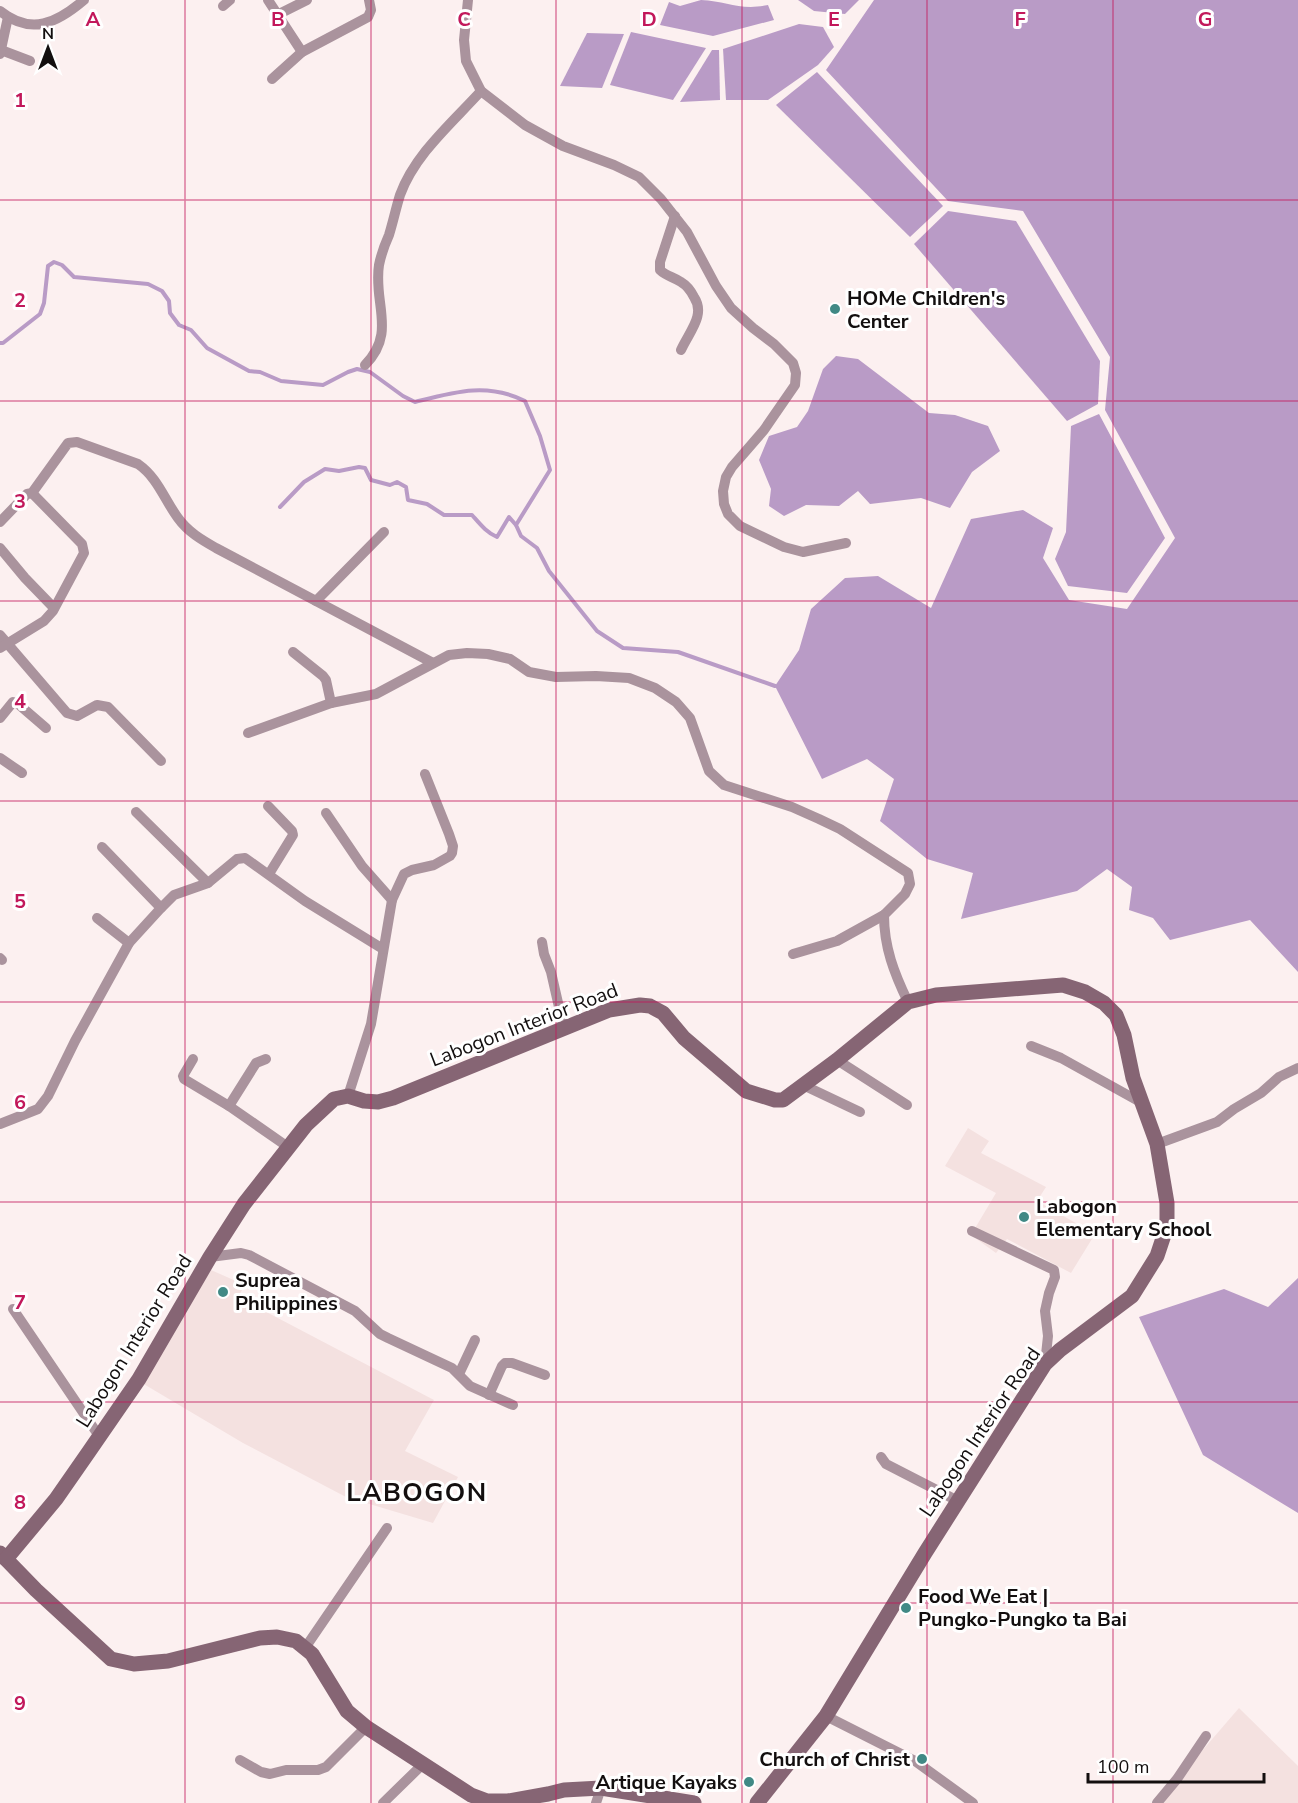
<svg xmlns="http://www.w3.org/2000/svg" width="1298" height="1803" font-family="'Nunito Sans',sans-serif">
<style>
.built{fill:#f4e1e0}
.water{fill:#b99bc6}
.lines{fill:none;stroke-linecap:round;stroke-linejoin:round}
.stream{stroke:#b99bc6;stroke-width:4}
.street{stroke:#aa939d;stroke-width:10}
.secondary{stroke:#866574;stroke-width:15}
.grid{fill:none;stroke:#c2185b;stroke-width:1.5;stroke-opacity:0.55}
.poi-dot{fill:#418985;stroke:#fff;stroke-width:2}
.labels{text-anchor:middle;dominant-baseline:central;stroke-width:6;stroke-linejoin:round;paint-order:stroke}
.poi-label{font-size:20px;font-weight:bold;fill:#130f0f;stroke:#fff;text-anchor:start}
.street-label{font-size:20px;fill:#130f0f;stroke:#fff}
.district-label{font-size:26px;font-weight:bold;letter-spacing:1.5px;fill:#130f0f;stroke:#fff}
.grid-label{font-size:20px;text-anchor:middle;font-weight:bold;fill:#c2185b;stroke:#fff;stroke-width:6;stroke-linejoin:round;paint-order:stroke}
</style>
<rect width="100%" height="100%" fill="#fcf0f0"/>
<g class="built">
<polygon points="968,1128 989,1141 981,1153 1046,1187 1037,1201 1095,1234 1071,1273 1007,1239 996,1253 971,1235 996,1193 945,1166"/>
<polygon points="211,1270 245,1285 238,1297 434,1400 405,1451 458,1477 433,1523 346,1497 243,1443 142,1383"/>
<polygon points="1239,1708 1298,1766 1298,1803 1157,1803"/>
</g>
<g class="water">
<path d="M701 0C727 1 740 11 768 5L774 20 713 36 660 25 669 2 680 6Z"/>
<polygon points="798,0 859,0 845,14 814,11"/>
<polygon points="874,0 1298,0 1298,972 1250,920 1170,940 1153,918 1129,910 1132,887 1107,869 1077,891 961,919 973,873 927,859 880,821 894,779 867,759 822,779 775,686 799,650 811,609 845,578 878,576 931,608 971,519 1023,510 1053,528 1043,558 1069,600 1127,609 1175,538 1105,410 1110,357 1023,211 948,201 826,70"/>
<polygon points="799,24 823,27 834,47 818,65 768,100 726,100 723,49"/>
<polygon points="631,32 706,48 673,100 610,85"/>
<polygon points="587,33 624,34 602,88 560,86"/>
<polygon points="712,50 719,50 720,100 680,102"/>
<polygon points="817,72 943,206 910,237 776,105"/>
<polygon points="948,211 1016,221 1100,361 1098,404 1067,421 914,244"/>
<polygon points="836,356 858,359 929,413 955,415 988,426 1000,451 972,472 950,508 921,498 870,504 858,491 839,506 806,505 784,516 769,506 771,489 759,460 769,436 797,427 808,411 823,369"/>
<polygon points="1099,414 1165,538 1127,593 1068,586 1055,559 1066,532 1071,426"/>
<polygon points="1298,1278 1298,1513 1203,1455 1139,1317 1224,1289 1268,1307"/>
</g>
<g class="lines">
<g class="stream">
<path d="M0 343H3L40 314 44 303 48 266 54 262 62 265 74 277 148 284 162 291 169 301 170 313 179 325 191 330 207 348 249 371 260 372 281 381 323 385 348 372 357 369 370 372 403 396 415 402C454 392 487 382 525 401L540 436 550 470 516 525 521 536 537 548 549 571 597 631 623 648 678 652 775 686"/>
<path d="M280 507 304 482 325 469 339 471 359 467 365 468 371 480 390 485 397 482 406 487 408 500 427 504 444 515H472C480 524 486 532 497 537L509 517 516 525"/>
</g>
<g class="street">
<polyline points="268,0 302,52"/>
<polyline points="468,0 464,40 466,61 481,91 525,125 563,146 614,165 639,177 661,199 687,232 716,286 731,308 753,328 774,344 793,363 796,373 795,385 764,430 732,467 726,477 723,491 724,504 728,514 740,526 784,547 803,552 846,543"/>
<polyline points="223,6 230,0"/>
<path d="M0 11C31 36 57 23 84 0"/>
<polyline points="277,15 307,0"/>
<polyline points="1,50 30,61"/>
<polyline points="0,54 8,17"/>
<polyline points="272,79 302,52 368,17 371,10 369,0"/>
<path d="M675 216 660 262V270C666 276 674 277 681 282 686 285 691 291 694 297 706 315 689 332 681 350"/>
<path d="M365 365C397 333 373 303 379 265 381 255 385 244 389 235 393 222 396 208 400 195 415 154 452 123 481 91"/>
<path d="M0 522 27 494 32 493 68 443 77 442 138 464C158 478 164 499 178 518 188 532 202 540 216 548L433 663"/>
<polyline points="0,548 25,578 54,608"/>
<polyline points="316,601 384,532"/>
<polyline points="0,635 67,713 77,716 97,705 108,707 161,761"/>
<polyline points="0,648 44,621 53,611 84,553 82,544 32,493"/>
<polyline points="293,652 323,676 326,680 331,703"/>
<polyline points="0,718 13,702 17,703 46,728"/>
<path d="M248 733 331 703 376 694 449 655 467 653 488 654 510 659 529 672 556 677 596 676 629 678 655 688 676 702 690 718 709 771 724 785 792 807 819 819 840 829 908 873 910 884 905 894 884 915C884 947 894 973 908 1002"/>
<polyline points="0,758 22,773"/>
<polyline points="268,806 292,831 293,835 269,874"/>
<polyline points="136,812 208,883"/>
<polyline points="326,813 362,866 392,900"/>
<polyline points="102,847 161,908"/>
<polyline points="97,918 129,943"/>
<polyline points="542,942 544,954 551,972 564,1029"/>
<polyline points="793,954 837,941 884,915"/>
<polyline points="0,958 2,960"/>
<polyline points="1031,1046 1061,1058 1142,1103"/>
<polyline points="193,1059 183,1076 184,1079 229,1106"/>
<polyline points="266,1059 256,1063 229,1106 288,1147"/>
<polyline points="837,1060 907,1105"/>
<polyline points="803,1085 860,1112"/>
<polyline points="348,1096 371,1024 392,900 404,874 412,870 434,865 450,856 452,853 453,846 449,834 425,774"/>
<polyline points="0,1124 38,1109 48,1096 75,1041 129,943 161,908 174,895 208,883 237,859 245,858 305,901 383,949"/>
<polyline points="1157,1144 1217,1122 1234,1109 1261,1093 1279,1077 1298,1068"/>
<polyline points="972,1231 1054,1270 1055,1277 1049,1293 1045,1311 1048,1336 1045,1364"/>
<polyline points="210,1257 241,1253 249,1255 355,1311 380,1334 388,1338 452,1368 470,1386 513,1405"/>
<polyline points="13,1309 99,1436"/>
<polyline points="459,1374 475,1340"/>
<polyline points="489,1395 502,1366 505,1363 512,1363 545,1375"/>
<polyline points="881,1457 886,1464 958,1501"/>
<polyline points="305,1648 387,1528"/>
<polyline points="826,1716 915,1761 973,1803"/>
<polyline points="240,1760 261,1772 270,1774 286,1770 318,1770 326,1767 366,1727"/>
<polyline points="383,1803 423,1764"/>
<polyline points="596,1803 601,1788"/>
<polyline points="1157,1803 1177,1779 1206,1736"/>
</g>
<g class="secondary">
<polyline points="0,1553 36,1590 111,1659 134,1664 168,1661 260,1638 277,1637 296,1641 312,1654 347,1711 366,1727 471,1795 487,1801 508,1801 548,1794 564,1790 601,1788 694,1803"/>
<polyline points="6,1559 56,1499 88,1453 139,1379 210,1257 244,1204 306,1125 334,1099 348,1096 364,1101 378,1102 393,1098 609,1010 640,1005 650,1006 663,1013 684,1038 746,1091 775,1100 783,1100 837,1060 908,1002 936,995 1063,985 1085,992 1104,1003 1116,1015 1124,1035 1133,1078 1157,1144 1167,1203 1167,1226 1157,1256 1132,1296 1060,1350 1045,1364 925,1553 826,1716 757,1803"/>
</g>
</g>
<path class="grid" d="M185 0V1803M371 0V1803M556 0V1803M742 0V1803M927 0V1803M1113 0V1803M0 200H1298M0 401H1298M0 601H1298M0 801H1298M0 1002H1298M0 1202H1298M0 1402H1298M0 1603H1298"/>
<g class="poi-dot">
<circle cx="835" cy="309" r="6"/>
<circle cx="1024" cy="1217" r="6"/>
<circle cx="223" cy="1292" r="6"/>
<circle cx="906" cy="1608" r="6"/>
<circle cx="922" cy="1759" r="6"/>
<circle cx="749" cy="1782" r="6"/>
</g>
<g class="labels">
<g class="poi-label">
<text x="847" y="298">HOMe Children's<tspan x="847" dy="23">Center</tspan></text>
<text x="1036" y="1206">Labogon<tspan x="1036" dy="23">Elementary School</tspan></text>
<text x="235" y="1280">Suprea<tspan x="235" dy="23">Philippines</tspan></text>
<text x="918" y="1596">Food We Eat |<tspan x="918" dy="23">Pungko-Pungko ta Bai</tspan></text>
<text x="910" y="1759" text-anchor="end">Church of Christ</text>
<text x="737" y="1782" text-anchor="end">Artique Kayaks</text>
</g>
<g class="street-label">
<text transform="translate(524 1025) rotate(-21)">Labogon Interior Road</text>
<text transform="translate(134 1341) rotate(-58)">Labogon Interior Road</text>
<text transform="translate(980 1432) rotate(-56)">Labogon Interior Road</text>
</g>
<g class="district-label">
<text x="417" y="1492">LABOGON</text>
</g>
</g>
<g class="grid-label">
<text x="93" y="26">A</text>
<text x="278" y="26">B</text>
<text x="464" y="26">C</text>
<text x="649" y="26">D</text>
<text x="834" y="26">E</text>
<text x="1020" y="26">F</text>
<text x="1205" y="26">G</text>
<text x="20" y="107">1</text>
<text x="20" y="307">2</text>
<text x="20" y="508">3</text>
<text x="20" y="708">4</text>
<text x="20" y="908">5</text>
<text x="20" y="1109">6</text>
<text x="20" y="1309">7</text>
<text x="20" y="1509">8</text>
<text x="20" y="1710">9</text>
</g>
<g transform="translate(48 48)" stroke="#ffffff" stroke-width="4.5" paint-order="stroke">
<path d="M0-4.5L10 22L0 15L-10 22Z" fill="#130f0f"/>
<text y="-9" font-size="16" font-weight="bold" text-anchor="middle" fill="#130f0f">N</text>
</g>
<path d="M1088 1773v9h176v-9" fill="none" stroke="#130f0f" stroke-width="3"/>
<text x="1097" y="1773" font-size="18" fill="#130f0f" stroke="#ffffff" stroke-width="4.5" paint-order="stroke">100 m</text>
</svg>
